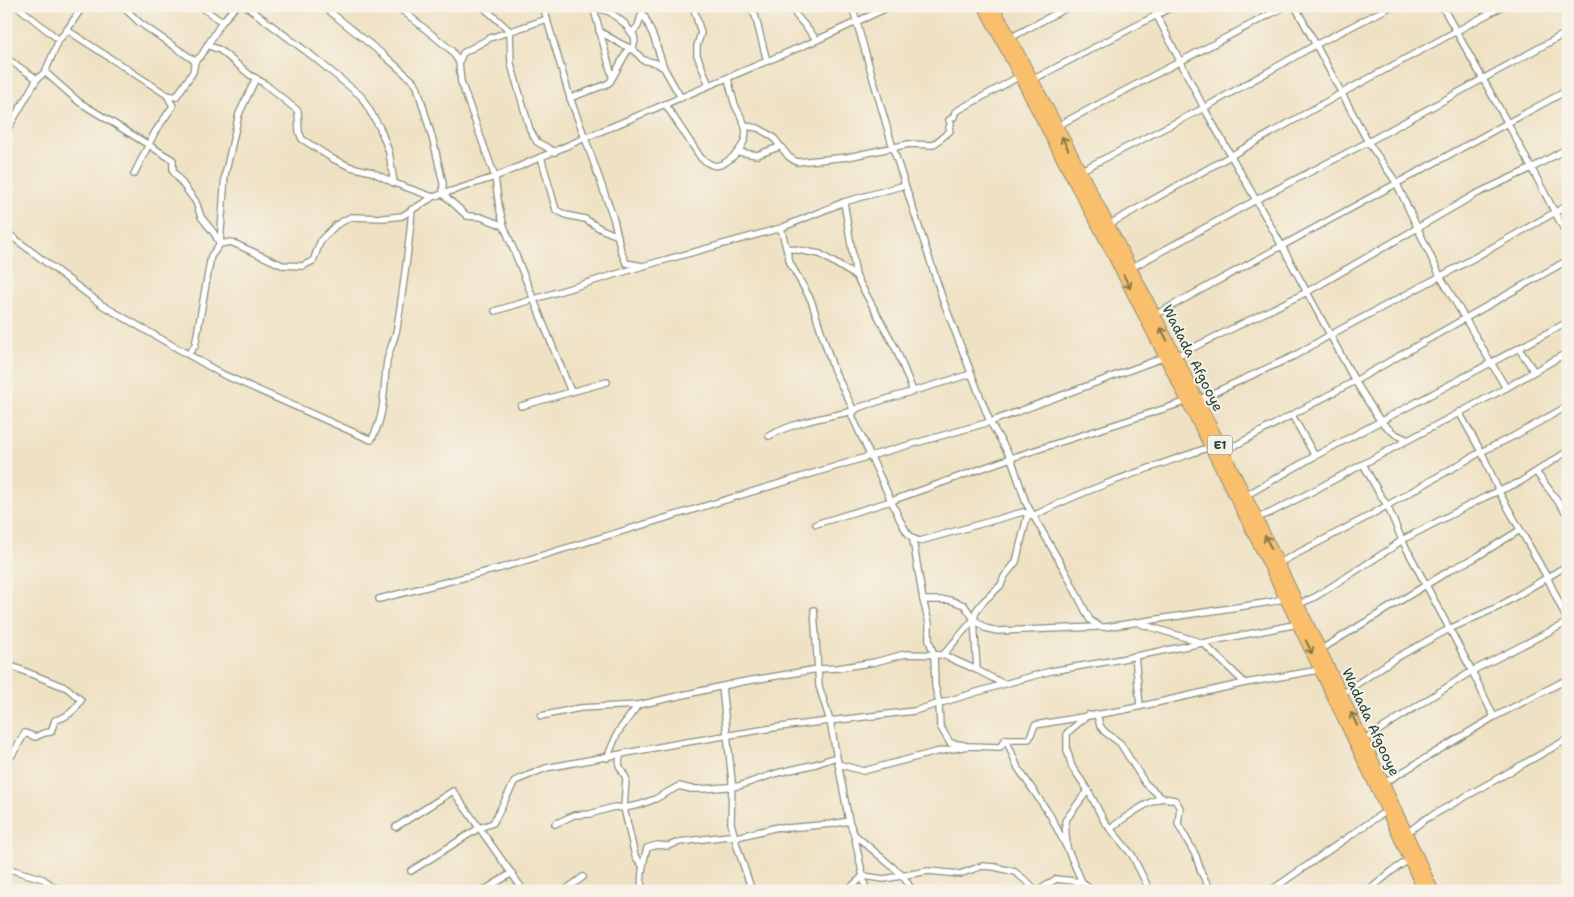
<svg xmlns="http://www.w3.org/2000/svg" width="1574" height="897" font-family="'Shantell Sans',sans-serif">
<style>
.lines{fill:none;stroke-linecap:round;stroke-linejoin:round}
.street-casing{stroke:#878f7c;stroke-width:8}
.highway-casing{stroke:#878f7c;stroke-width:13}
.street{stroke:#fff;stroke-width:5.5}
.highway{stroke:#f9bf6d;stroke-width:11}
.oneway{stroke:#81784e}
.labels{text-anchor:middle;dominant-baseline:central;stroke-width:4;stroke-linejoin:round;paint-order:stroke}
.shield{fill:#f7f3e8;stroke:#60746a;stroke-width:1}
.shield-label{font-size:12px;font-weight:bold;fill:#1f3d34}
.street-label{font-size:14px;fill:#1f3d34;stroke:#f7f3e8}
</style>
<rect width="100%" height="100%" fill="#f7f3e8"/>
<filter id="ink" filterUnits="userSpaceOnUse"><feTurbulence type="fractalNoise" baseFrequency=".02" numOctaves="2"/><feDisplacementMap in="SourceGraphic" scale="10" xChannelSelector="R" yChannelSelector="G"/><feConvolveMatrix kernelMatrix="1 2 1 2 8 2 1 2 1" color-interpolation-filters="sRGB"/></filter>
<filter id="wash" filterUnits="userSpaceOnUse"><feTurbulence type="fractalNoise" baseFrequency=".0096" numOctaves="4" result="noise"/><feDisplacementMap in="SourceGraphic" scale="20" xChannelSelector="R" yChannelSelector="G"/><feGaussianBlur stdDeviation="1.12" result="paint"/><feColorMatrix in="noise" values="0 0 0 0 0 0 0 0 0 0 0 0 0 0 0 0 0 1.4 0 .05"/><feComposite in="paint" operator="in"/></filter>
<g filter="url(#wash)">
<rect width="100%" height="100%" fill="#efe1c3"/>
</g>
<g filter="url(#ink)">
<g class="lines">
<defs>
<g id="street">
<polyline points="17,6 59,40"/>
<polyline points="122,6 140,23 195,61"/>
<polyline points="200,6 222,22 236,6"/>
<polyline points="246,6 311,55 361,96 380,128 389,152 394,183 433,197 495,177 585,138 614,220 621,251 626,263 643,266"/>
<polyline points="323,6 386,57 413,81 417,86 434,144 443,183 443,194 467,216 481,217 504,226"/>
<polyline points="397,6 451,50 459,62 461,82 495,177 499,207 504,226 571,392 521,406"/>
<polyline points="482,6 510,31 511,64 530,130 537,142 555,152"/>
<polyline points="543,6 570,98 585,138 817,40 891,6"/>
<polyline points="593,6 612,76"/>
<polyline points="640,6 654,38 664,68"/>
<polyline points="693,6 701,33 697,46 697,55 709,85"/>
<polyline points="748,6 755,15 767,61"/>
<polyline points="793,6 796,15 817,40"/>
<polyline points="852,6 893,148 943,300 990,422 1011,458 1026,503 1065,571 1090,620 1100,627 1106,627 1271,602 1286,598"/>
<polyline points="1152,6 1204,108 1282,246 1355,381 1381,422 1395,434 1408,440 1506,388 1568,352"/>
<polyline points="1295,6 1368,142 1396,182 1440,276 1506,388"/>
<polyline points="1442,6 1507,122 1568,237"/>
<polyline points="593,7 610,12 624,23 634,36 635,41 632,50"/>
<polyline points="67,30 167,95"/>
<polyline points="599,31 621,44 634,50 643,60 656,63 664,68 681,98"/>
<polyline points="632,33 638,26 642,13"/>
<polyline points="1010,38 1070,6"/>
<polyline points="207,45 220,50 250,75 265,84 298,111 299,132 302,139 333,159 351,167 372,172 394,183"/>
<polyline points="6,58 37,79"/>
<polyline points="459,62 463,53 490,38 547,19"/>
<polyline points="45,72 79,102 173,160 173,171 196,202 201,217 214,233 220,244 225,175 239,114 256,78"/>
<polyline points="1032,80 1174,6"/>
<polyline points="570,98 605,85 610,82 629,48"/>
<path d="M665 104 701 158C710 165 716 169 726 162 737 155 749 141 745 126 743 119 738 112 735 105 732 96 730 87 728 78"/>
<polyline points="745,126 758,128 773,137 789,157 797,162 848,157 909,144 933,145 950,131 949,127 951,124 949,120 954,117 955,112 1020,76"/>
<polyline points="1057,126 1286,6"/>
<polyline points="6,132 37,79 45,72 59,40 67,30 83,6"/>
<polyline points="738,152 757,155 779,147"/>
<polyline points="541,157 556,210 566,215 585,219 601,229 618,236"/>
<polyline points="1080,171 1204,108 1317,44 1392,6"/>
<polyline points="134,174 155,132 173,106 167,95 176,97 193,72 195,61 201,56 222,22"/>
<polyline points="844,202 856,276 896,349 913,391"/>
<polyline points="1108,225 1342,93 1503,6"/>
<path d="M6 232 102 305 222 374 371 440C386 416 383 388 387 361 389 350 395 339 397 328 403 289 409 249 412 209"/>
<polyline points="787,248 820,254 856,276"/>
<polyline points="1131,268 1256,200 1368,142 1568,32"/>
<polyline points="495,311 643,266 781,228 844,202 905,185"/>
<polyline points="1155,315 1568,90"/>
<polyline points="1519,349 1534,371"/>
<polyline points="188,354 195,346 211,256 220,244 231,242 282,265 302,266 313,261 321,240 336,225 351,217 384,218 402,216 433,197"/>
<polyline points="1176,356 1307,292 1476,194 1532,168 1568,148"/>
<path d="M971 374 860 407 854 411 852 416 900 520C905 529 909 539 920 541L1023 512 1033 516C1090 487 1150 468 1210 447"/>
<polyline points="571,392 607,382"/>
<polyline points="1198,400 1294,356 1330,335 1456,268 1568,205"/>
<polyline points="1459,412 1483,455 1499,492 1548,579 1568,622"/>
<polyline points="1292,415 1315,456"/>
<path d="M769 436C794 422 826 417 854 411L833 368 811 300 790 263 781 228"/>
<polyline points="1223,452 1355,381 1568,260"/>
<polyline points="1363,464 1379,493 1387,505 1402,540 1472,671 1494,717"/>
<polyline points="1536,472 1568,515"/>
<polyline points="1245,496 1315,456 1568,322"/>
<polyline points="1257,518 1270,513 1311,492 1408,440"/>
<polyline points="816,524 891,501 1011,458 1188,401"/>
<polyline points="913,540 923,600 950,600 964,605 974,619 985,628 997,631 1098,627"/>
<polyline points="1279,563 1367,517 1481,452 1514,436 1568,406"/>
<polyline points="379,599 501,568 870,456 990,422 1165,357"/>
<polyline points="923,600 929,623 929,640 934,655 935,686 939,703 940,726 950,743 964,745"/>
<polyline points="1299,604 1315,597 1390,549 1402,540 1485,497 1520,482 1568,451"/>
<polyline points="814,610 819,686 830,721 849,821 854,834 902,875 913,891"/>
<polyline points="1141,624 1203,643 1245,683"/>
<polyline points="1320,650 1452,569 1473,559 1520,530"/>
<polyline points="943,655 974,619"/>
<polyline points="1135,656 1140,706"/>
<path d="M6 664 67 688 81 700C76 710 66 718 55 720L51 732 44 733 35 737 25 733 12 755 6 758"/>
<polyline points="977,670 974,619 976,611 983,602 1001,585 1004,577 1016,562 1028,513"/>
<polyline points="722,687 732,781 731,823 737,846 752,891"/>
<polyline points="1342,694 1394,659 1449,629 1498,607 1568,565"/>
<polyline points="1097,714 1100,726 1105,732 1120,743 1145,783 1162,798"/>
<polyline points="1088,715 1067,733 1067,750 1072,767 1088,790 1104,821 1132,855 1150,891"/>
<polyline points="541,716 580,708 638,705 741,682 818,669 838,668 875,662 905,654 943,655 977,670 1004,684"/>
<polyline points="1006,739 1018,768 1050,815 1067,848"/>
<polyline points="1364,740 1472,671 1568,622"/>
<polyline points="620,755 619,765 626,778 624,808 635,856 642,865"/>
<polyline points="607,758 618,732 638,705"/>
<polyline points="838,764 863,771 936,752 968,746 1000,747 1006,739 1029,739 1035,725 1124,710 1245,683 1319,670"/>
<polyline points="1384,783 1494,717 1568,679"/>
<polyline points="555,824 574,815 590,814 614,807 624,808 639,805 655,799 679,786 691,789 702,789 739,786 777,773 816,764 836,757"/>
<polyline points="396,827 453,791 524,891"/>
<path d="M1110 829C1121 820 1149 800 1163 798 1167 798 1172 800 1175 800L1180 808 1178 824 1196 856 1201 872 1211 891"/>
<polyline points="1407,833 1424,820 1568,739"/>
<polyline points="854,834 866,891"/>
<polyline points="6,868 43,879 60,891"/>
<polyline points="411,871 479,828 493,823 515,781 546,768 675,744 779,727 914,711 1004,684 1051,671 1111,661 1298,624"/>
<polyline points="1082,882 1067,848 1065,821 1088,790"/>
<polyline points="483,891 512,873"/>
<polyline points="564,891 583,877"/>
<path d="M642 891C640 877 643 862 647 848L657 845 668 846 679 842 728 836 737 837 778 827 787 828 832 824 849 821"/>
<polyline points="847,891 863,876 884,879 928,871 960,874 982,866 995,867 1015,872 1030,884 1034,891"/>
<polyline points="1038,891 1056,879 1082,882 1092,891"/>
<polyline points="1270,891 1386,811"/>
<polyline points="1368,891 1392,871 1410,859"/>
</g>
<g id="highway">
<path d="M984 6 1077 187 1100 229C1212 448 1322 667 1424 891"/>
<path d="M993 6C1149 296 1296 591 1433 891"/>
</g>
</defs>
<use href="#street" class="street-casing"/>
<use href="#highway" class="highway-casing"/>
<use href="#street" class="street"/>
<use href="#highway" class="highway"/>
</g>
<defs><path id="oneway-shaft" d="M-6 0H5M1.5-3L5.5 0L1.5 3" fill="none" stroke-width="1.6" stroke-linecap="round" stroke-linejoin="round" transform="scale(1.25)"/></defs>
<g class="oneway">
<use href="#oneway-shaft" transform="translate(1065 143) rotate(-116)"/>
<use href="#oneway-shaft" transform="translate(1127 282) rotate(63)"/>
<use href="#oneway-shaft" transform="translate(1164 334) rotate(-117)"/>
<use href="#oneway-shaft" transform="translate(1268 542) rotate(-116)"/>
<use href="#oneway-shaft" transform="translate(1309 647) rotate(65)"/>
<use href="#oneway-shaft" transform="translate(1354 719) rotate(-115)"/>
</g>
</g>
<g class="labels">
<rect class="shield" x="1207.5" y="435.5" width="25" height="19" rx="4"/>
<g class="shield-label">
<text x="1220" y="445">E1</text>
</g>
<g class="street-label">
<text transform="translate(1193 358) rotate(63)">Wadada Afgooye</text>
<text transform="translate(1371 722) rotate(65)">Wadada Afgooye</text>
</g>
</g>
<rect width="1574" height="897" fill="none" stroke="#f7f3e8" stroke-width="25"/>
</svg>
